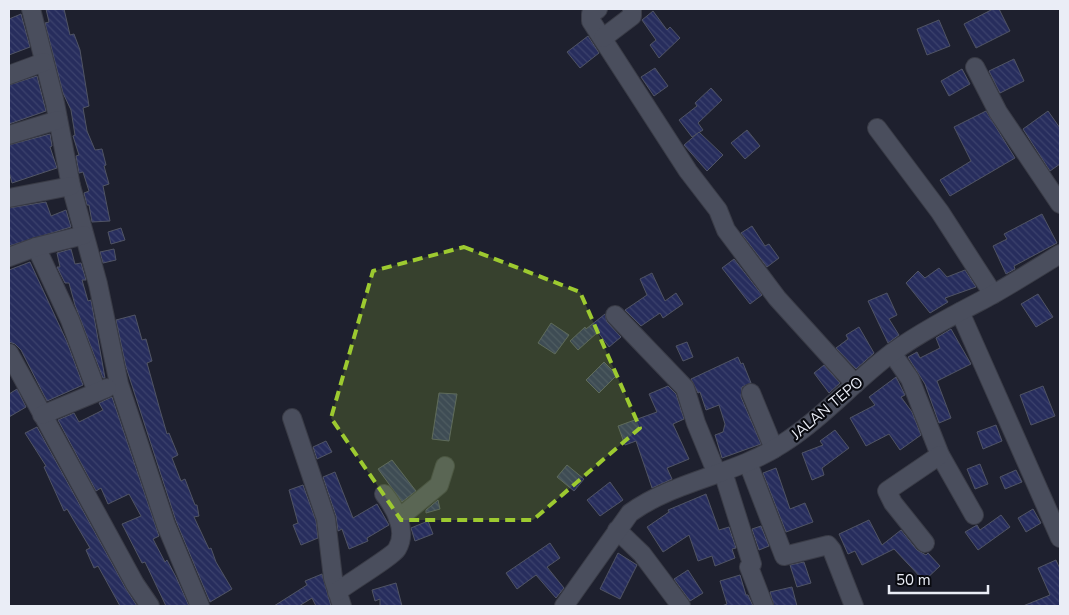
<svg xmlns="http://www.w3.org/2000/svg" width="1069" height="615" font-family="'Nunito Sans',sans-serif">
<style>
.building{fill:url(#building-back-hatch);stroke:#505464}
.lines{fill:none;stroke-linecap:round;stroke-linejoin:round}
.minor-casing{stroke:#3a3c47;stroke-width:20}
.minor{stroke:#4a4e5d;stroke-width:18}
.marked{fill:#9dca30;fill-opacity:0.2;stroke:#9dca30;stroke-width:4;stroke-dasharray:10 6;stroke-linejoin:round}
.labels{text-anchor:middle;dominant-baseline:central;stroke-width:4.5;stroke-linejoin:round;paint-order:stroke}
.street-label{font-size:15px;fill:#eaedf6;stroke:#090a10}
</style>
<defs>
<pattern id="building-back-hatch" width="6" height="6" patternUnits="userSpaceOnUse" patternTransform="scale(1.25)"><rect width="6" height="6" fill="#272d5d"/><path d="M-1 5l2 2M0 0l6 6M5-1l2 2" fill="none" stroke="#3c426d"/></pattern>
</defs>
<rect width="100%" height="100%" fill="#1e202e"/>
<g class="building">
<polygon points="46,9 64,9 70,35 74,34 80,50 89,106 83,108 87,131 95,150 102,149 106,165 104,166 109,184 103,186 110,221 92,222 89,205 87,205 84,193 89,191 83,172 79,173 76,156 79,155 73,136 75,135 71,110 63,93 45,23 49,22"/>
<polygon points="993,9 999,9 1010,31 976,48 964,24"/>
<polygon points="653,11 667,30 670,27 680,38 659,58 650,45 656,40 642,20"/>
<polygon points="21,14 30,47 9,55 9,19"/>
<polygon points="939,20 950,46 927,55 917,29"/>
<polygon points="588,36 599,53 580,68 567,52"/>
<polygon points="1014,59 1024,81 1000,93 989,71"/>
<polygon points="655,68 668,86 654,96 641,77"/>
<polygon points="962,69 970,84 949,96 941,81"/>
<polygon points="37,76 46,111 9,124 9,85"/>
<polygon points="711,88 722,100 698,123 703,130 692,137 679,120 697,106 695,103"/>
<polygon points="986,111 1015,158 950,196 940,180 971,161 954,127"/>
<polygon points="1048,111 1060,128 1060,164 1050,171 1023,129"/>
<polygon points="747,130 760,146 745,159 731,143"/>
<polygon points="699,132 723,155 707,171 684,145"/>
<polygon points="50,134 52,146 50,147 57,168 12,183 9,172 9,145"/>
<polygon points="46,202 51,216 66,210 71,227 9,246 9,208"/>
<polygon points="1042,214 1057,243 1014,266 1015,269 1006,274 993,246 1007,239 1004,234"/>
<polygon points="752,226 765,246 769,244 779,258 767,267 741,233"/>
<polygon points="121,228 125,240 111,244 108,232"/>
<polygon points="71,249 75,264 81,263 86,280 82,280 88,301 91,300 105,378 103,378 75,305 69,283 65,283 57,267 60,267 57,253"/>
<polygon points="114,249 116,260 103,263 100,252"/>
<polygon points="734,259 762,295 750,304 722,268"/>
<polygon points="30,262 67,342 83,385 47,401 21,350 15,344 9,342 9,270"/>
<polygon points="939,268 947,277 965,270 976,287 945,298 948,302 930,313 906,283 918,271 925,278"/>
<polygon points="652,273 665,301 676,293 683,304 663,318 660,313 641,326 625,310 647,295 640,279"/>
<polygon points="887,293 897,315 889,319 899,335 888,343 868,301"/>
<polygon points="1038,294 1053,317 1036,327 1021,304"/>
<polygon points="605,314 607,322 621,337 609,347 598,332 578,350 570,341 585,327 586,329"/>
<polygon points="135,315 142,340 146,339 152,361 147,363 160,410 167,434 169,433 178,455 172,458 181,481 185,479 195,505 197,505 199,516 194,517 209,549 211,548 216,562 232,589 210,602 176,521 126,367 116,320"/>
<polygon points="551,323 569,335 555,354 538,343"/>
<polygon points="859,327 874,353 856,369 836,348 848,339 846,335"/>
<polygon points="951,329 971,364 937,381 951,418 939,423 925,384 908,357 917,352 920,358 940,348 936,338"/>
<polygon points="687,342 693,357 683,361 676,346"/>
<polygon points="738,357 741,364 743,363 751,383 742,387 741,397 761,444 722,458 715,435 723,432 725,424 719,405 706,410 700,392 698,393 691,379"/>
<polygon points="604,362 617,375 599,393 586,380"/>
<polygon points="824,365 840,383 829,393 814,373"/>
<polygon points="896,377 905,395 901,397 912,412 921,435 900,450 889,434 866,446 850,418 875,405 869,397"/>
<polygon points="668,386 676,394 684,419 673,424 689,459 667,468 672,479 652,488 636,441 625,445 618,426 657,412 649,394"/>
<polygon points="1043,386 1055,416 1031,425 1020,395"/>
<polygon points="17,389 26,407 9,417 9,394"/>
<polygon points="439,393 457,394 449,441 432,439"/>
<polygon points="112,397 159,536 153,539 165,562 167,560 176,577 189,606 166,606 145,562 142,563 122,524 141,516 129,494 108,504 101,488 96,491 58,420 74,413 79,422 103,410 99,403"/>
<polygon points="996,425 1002,441 983,449 977,432"/>
<polygon points="37,427 126,589 137,606 120,606 98,566 94,568 86,550 90,548 67,509 64,511 44,467 46,466 25,433"/>
<polygon points="835,430 849,448 822,468 824,475 812,480 802,453 823,445 820,441"/>
<polygon points="326,441 332,452 317,459 313,447"/>
<polygon points="392,460 416,491 402,502 378,469"/>
<polygon points="980,464 988,484 975,489 967,469"/>
<polygon points="567,465 584,479 574,491 557,477"/>
<polygon points="776,468 790,509 805,503 813,522 786,532 763,473"/>
<polygon points="1016,470 1022,482 1005,489 1000,477"/>
<polygon points="335,472 353,518 377,504 389,525 367,538 368,541 349,549 342,529 338,531 336,516 323,477"/>
<polygon points="610,482 623,500 600,516 587,500"/>
<polygon points="303,485 316,521 318,538 301,545 293,525 298,523 289,490"/>
<polygon points="706,494 719,530 729,527 736,548 732,549 735,558 715,566 712,556 698,561 689,535 663,552 647,527 669,512 668,510"/>
<polygon points="438,500 440,509 426,513 426,510"/>
<polygon points="1033,509 1041,523 1026,532 1018,518"/>
<polygon points="1001,515 1010,527 978,550 965,532 977,525 980,530"/>
<polygon points="869,520 882,545 901,530 917,550 926,555 928,553 940,566 924,581 894,549 862,565 855,551 848,554 839,534"/>
<polygon points="428,521 433,534 415,541 411,528"/>
<polygon points="761,526 769,546 759,550 752,529"/>
<polygon points="550,543 560,558 547,567 564,588 556,598 536,575 517,589 506,573"/>
<polygon points="618,553 637,565 620,599 600,589"/>
<polygon points="1056,560 1060,569 1060,606 1023,606 1050,595 1038,568"/>
<polygon points="804,562 811,583 797,587 790,565"/>
<polygon points="688,570 703,593 690,601 674,579"/>
<polygon points="322,574 331,606 316,606 312,598 299,606 274,606 307,585 305,581"/>
<polygon points="740,575 746,595 748,595 753,606 722,606 727,604 720,581"/>
<polygon points="396,583 402,606 380,606 380,599 375,601 372,590"/>
<polygon points="792,587 797,606 774,606 770,592"/>
</g>
<g class="lines">
<defs>
<g id="minor">
<polyline points="31,9 55,103 71,186 98,284 119,384 166,525 200,606"/>
<polyline points="598,9 591,14 591,21 688,171 718,210 726,230 777,298 855,384"/>
<polyline points="603,38 632,16 632,9"/>
<polyline points="975,67 998,112 1060,204"/>
<polyline points="9,75 44,62"/>
<polyline points="877,128 940,212 993,294"/>
<polyline points="9,135 58,120"/>
<polyline points="9,198 71,186"/>
<polyline points="36,247 70,320 97,392"/>
<polyline points="9,257 36,247 84,235"/>
<polyline points="960,312 1060,538"/>
<polyline points="615,315 685,388 696,423 717,474"/>
<polyline points="9,353 135,584 150,606"/>
<polyline points="892,353 910,379 940,455 974,515"/>
<polyline points="751,393 774,449"/>
<polyline points="42,415 107,388"/>
<polyline points="292,418 326,519 333,578 342,606"/>
<polyline points="748,463 784,556 828,545 832,550 854,606"/>
<polyline points="723,472 752,564 749,567 764,606"/>
<polyline points="398,519 439,485 445,466"/>
<polyline points="617,530 642,554 681,606"/>
<polyline points="925,543 893,503 887,491 940,455"/>
<path d="M337 592C347 584 393 556 397 549 408 531 395 508 384 494"/>
<path d="M564 606 630 513C676 480 735 475 782 444 823 418 854 381 893 352 924 330 958 313 992 295 1015 282 1037 268 1060 254"/>
</g>
</defs>
<use href="#minor" class="minor-casing"/>
<use href="#minor" class="minor"/>
</g>
<path class="marked" d="M464 247 580 292 640 428 533 520H401L331 418 373 271Z"/>
<g class="labels">
<g class="street-label">
<text transform="translate(827 408) rotate(-40)">JALAN TEPO</text>
</g>
</g>
<rect width="1069" height="615" fill="none" stroke="#eaedf6" stroke-width="20"/>
<path d="M889 585v8h99v-8" fill="none" stroke="#eaedf6" stroke-width="2.5"/>
<text x="896" y="585" font-size="15" fill="#eaedf6" stroke="#090a10" stroke-width="4" paint-order="stroke">50 m</text>
</svg>
